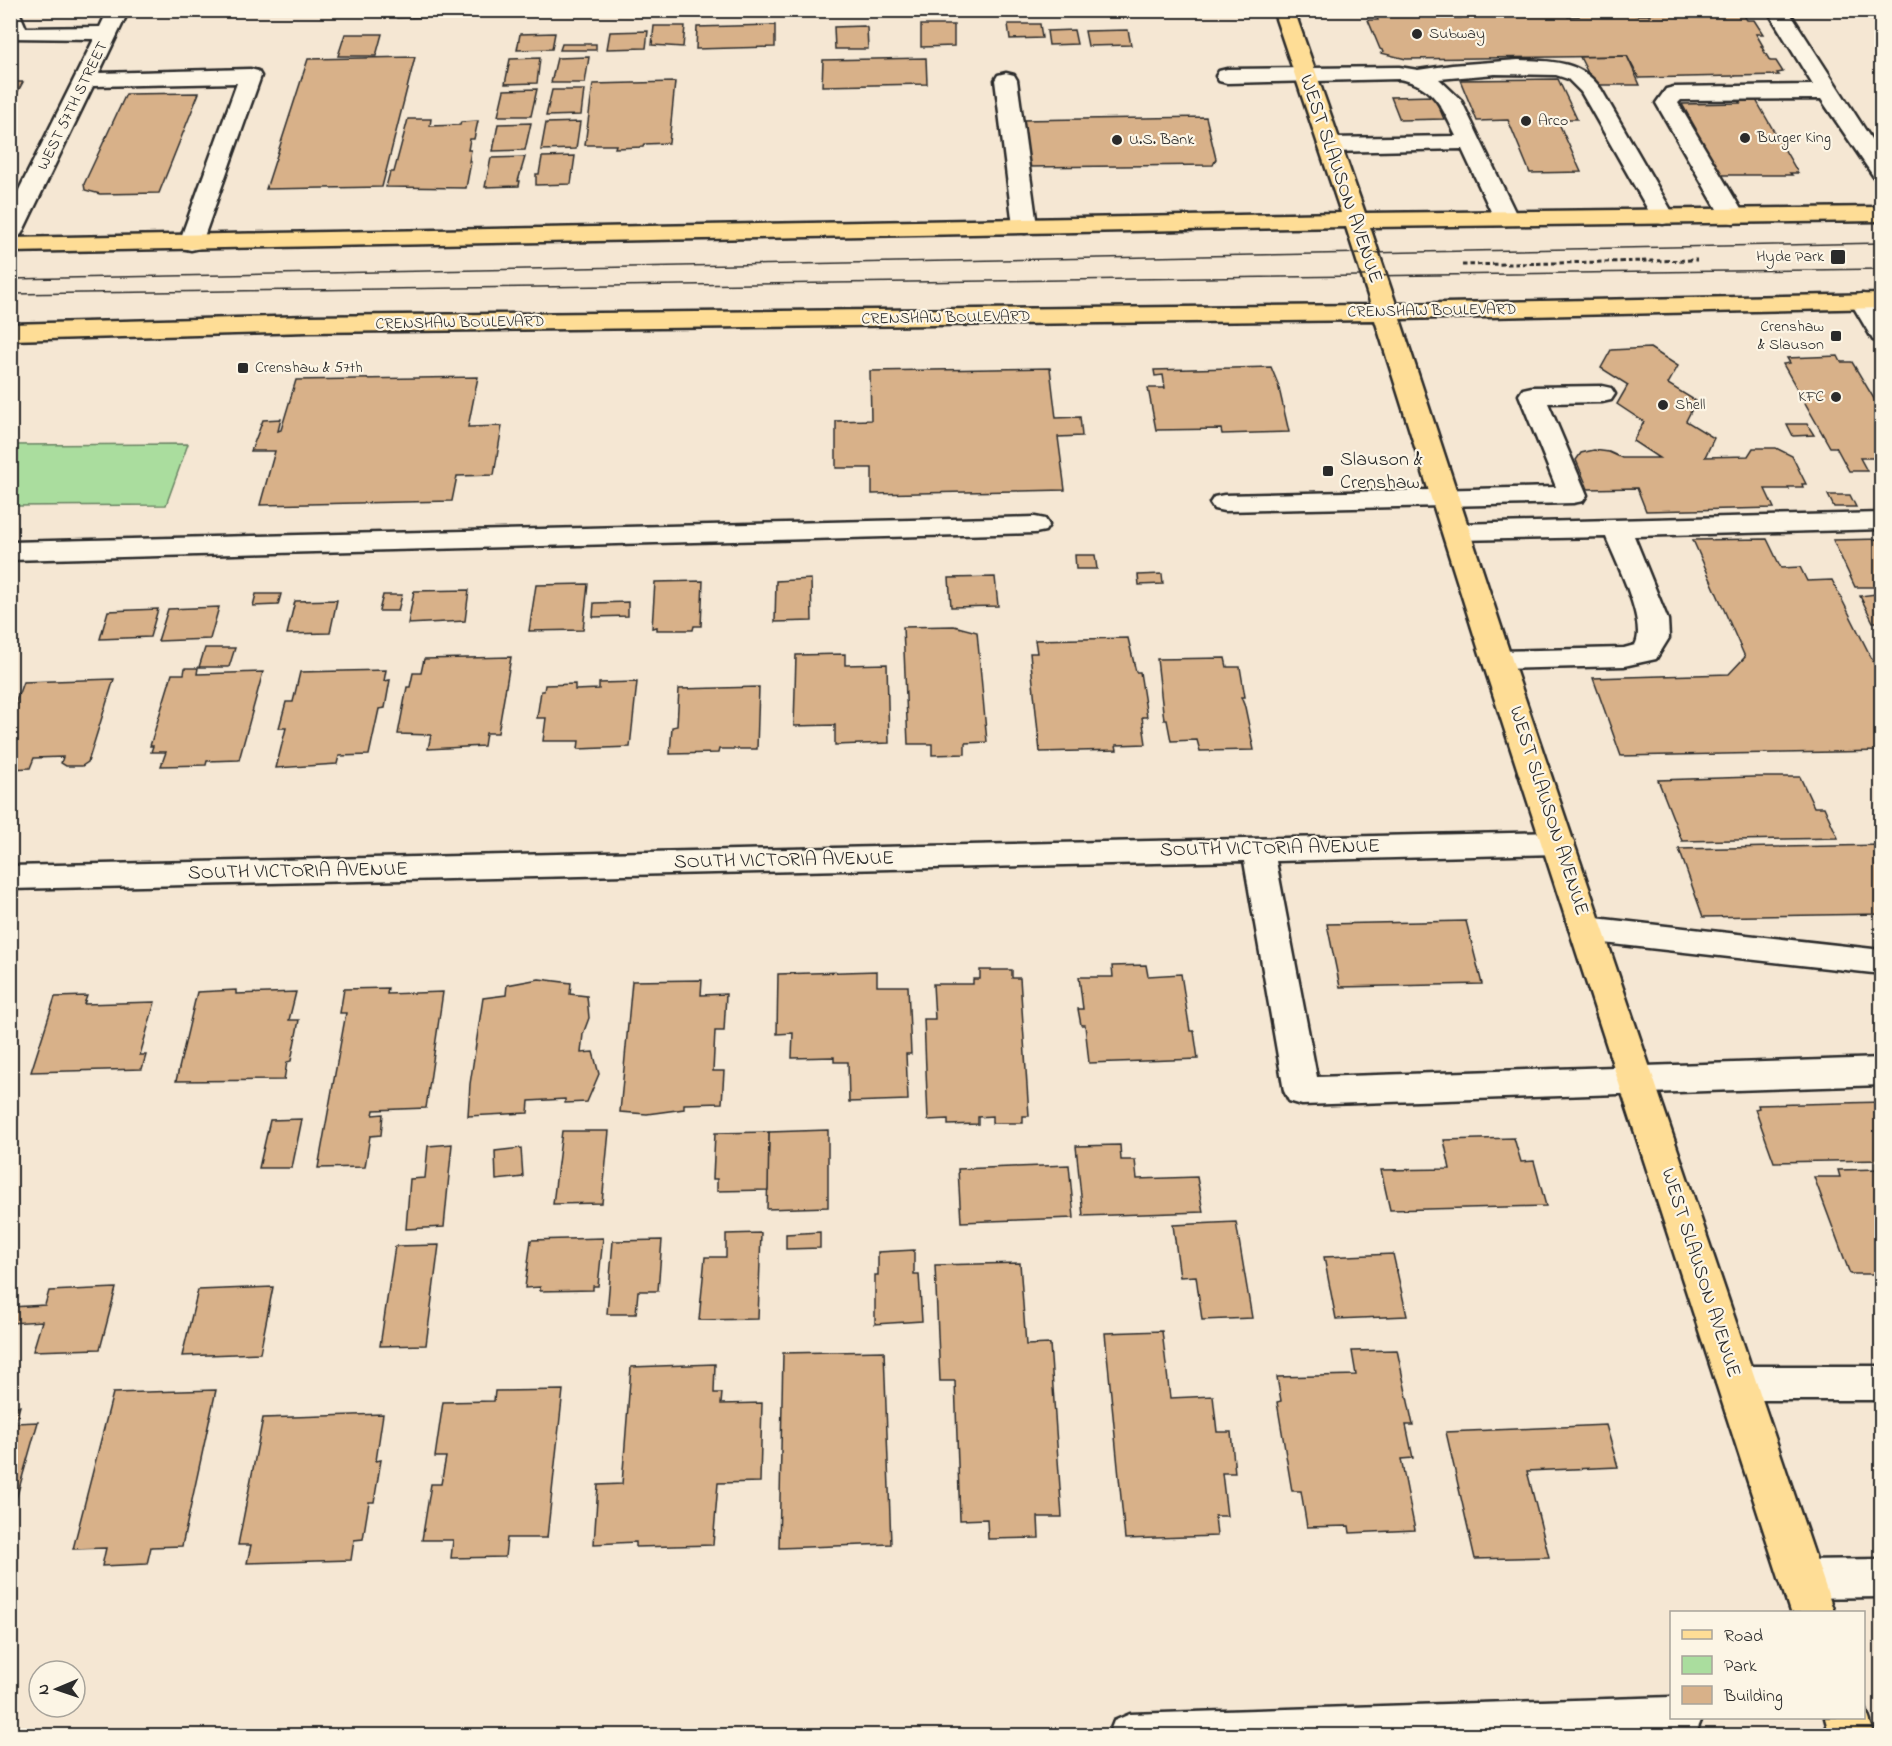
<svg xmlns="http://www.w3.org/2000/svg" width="1892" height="1746" font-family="'Indie Flower',sans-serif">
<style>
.green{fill:#aadd9e;stroke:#6a8464;stroke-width:1.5}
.building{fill:#d8b189;stroke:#2b2b2b;stroke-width:1.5}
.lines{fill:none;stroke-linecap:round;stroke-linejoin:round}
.minor-casing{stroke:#2b2b2b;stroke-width:5}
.major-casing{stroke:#2b2b2b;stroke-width:5}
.path{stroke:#2b2b2b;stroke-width:3;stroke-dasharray:4.5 3;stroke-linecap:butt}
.minor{fill:#fcf5e5;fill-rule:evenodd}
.major{fill:#fedd96;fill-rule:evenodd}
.tram{stroke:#2b2b2b;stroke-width:1.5}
.poi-dot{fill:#2b2b2b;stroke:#fcf5e5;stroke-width:2}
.labels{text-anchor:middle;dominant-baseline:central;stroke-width:4.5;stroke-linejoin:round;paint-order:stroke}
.far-poi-label{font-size:16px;fill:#2b2b2b;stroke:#fcf5e5;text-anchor:start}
.far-street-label{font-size:16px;fill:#2b2b2b;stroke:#fcf5e5}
.street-label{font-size:20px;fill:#2b2b2b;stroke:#fcf5e5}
.poi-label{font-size:20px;fill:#2b2b2b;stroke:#fcf5e5;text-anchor:start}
</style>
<rect width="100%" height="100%" fill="#f5e7d3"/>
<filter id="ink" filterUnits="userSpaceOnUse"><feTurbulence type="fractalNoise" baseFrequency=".0167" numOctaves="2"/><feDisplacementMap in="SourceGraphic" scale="12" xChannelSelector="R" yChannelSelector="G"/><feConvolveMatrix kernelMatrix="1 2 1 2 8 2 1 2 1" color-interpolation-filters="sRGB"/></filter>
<g filter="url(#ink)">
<polygon class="green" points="188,444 166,505 11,506 11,445"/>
<g class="building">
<polygon points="364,10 430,10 428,17 397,18 398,12"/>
<rect x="639" y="10" width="43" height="3"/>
<polygon points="786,10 829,10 828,14 786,15"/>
<polygon points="1729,12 1731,14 1743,14 1747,20 1754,20 1763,34 1756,34 1763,46 1761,46 1770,61 1776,61 1783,72 1777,73 1779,75 1639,78 1627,56 1406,59 1381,53 1384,51 1380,49 1368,20 1378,20 1377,17 1444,16 1445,18 1461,18 1460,16 1515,14 1516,17 1528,17 1526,14 1566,14 1568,17 1579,16 1578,14 1634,13 1635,15 1650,15 1648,13"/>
<polygon points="1008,24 1040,24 1042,38 1010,39"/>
<polygon points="775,25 775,47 696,49 697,27"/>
<polygon points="921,25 954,25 954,46 921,47"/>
<polygon points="654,26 685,26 683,47 652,45"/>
<polygon points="864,26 867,28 868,49 835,49 834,27"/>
<polygon points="1074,30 1077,44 1049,45 1047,31"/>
<polygon points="1128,30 1131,45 1088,46 1085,31"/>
<polygon points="648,31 646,48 607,49 610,32"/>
<polygon points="555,33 552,49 517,50 520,34"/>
<polygon points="345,34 382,34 376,56 338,56"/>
<polygon points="562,44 596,44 596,50 560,50"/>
<polygon points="1627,56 1640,85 1594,85 1580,57"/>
<polygon points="415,57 382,187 266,189 308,59"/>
<polygon points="589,57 585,83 551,83 557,58"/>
<polygon points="540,58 537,83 505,84 510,59"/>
<polygon points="926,58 927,84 822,86 823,60"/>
<polygon points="1558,79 1577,119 1557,119 1581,172 1530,173 1508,120 1477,121 1460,80"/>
<polygon points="10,82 23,82 10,106"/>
<polygon points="675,82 669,143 644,144 643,147 615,148 616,145 585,145 593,84"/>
<polygon points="537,89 531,116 498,116 504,90"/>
<polygon points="552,90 584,90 581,115 546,116"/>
<polygon points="199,93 159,193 100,194 85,190 84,184 126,94"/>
<polygon points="1434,96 1444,119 1400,120 1391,97"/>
<polygon points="1756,100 1798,173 1790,173 1792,175 1719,175 1692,129 1696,129 1682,104 1740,103 1738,101"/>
<polygon points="1206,117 1216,159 1213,165 1027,167 1021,120"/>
<polygon points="408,119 431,119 430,126 460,125 461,122 478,121 474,139 470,139 468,150 471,150 469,162 471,162 466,188 386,187 390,172 394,172"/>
<polygon points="580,122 576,149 541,150 546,123"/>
<polygon points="531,123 525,150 493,151 498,124"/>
<polygon points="575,156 571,184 536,185 536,174 539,174 542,157"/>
<polygon points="525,157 518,181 520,181 519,186 485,187 491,158"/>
<polygon points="1650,348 1678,366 1668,384 1696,401 1686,421 1714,438 1705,457 1748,456 1753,448 1776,448 1792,456 1806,484 1802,484 1803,487 1788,487 1789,489 1765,489 1774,508 1646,511 1637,488 1588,489 1576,460 1581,453 1594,450 1609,452 1622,458 1659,458 1633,441 1644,422 1617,404 1628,385 1601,368 1611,350"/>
<polygon points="1838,356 1841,362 1852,362 1882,412 1882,415 1877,415 1882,424 1882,458 1860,458 1867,471 1849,471 1836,447 1830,447 1783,364 1790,363 1787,358"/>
<polygon points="1271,367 1278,384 1289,432 1222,434 1221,429 1156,430 1148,388 1165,388 1163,375 1155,376 1154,370"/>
<polygon points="1050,368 1056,418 1080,417 1082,436 1058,437 1065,490 872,494 872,468 836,468 836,421 871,420 870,371"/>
<polygon points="478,377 468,427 502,426 494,475 457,476 452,501 260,505 275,451 251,451 263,420 281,419 278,431 281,430 296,380"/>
<polygon points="1787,424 1807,424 1814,435 1793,436"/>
<polygon points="1828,495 1850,495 1856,507 1834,507"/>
<polygon points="1767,539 1781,568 1800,567 1807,581 1832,580 1882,679 1882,751 1621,756 1593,678 1729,674 1745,657 1693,540"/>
<polygon points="1882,539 1882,587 1855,587 1833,540"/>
<polygon points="1075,555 1095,555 1097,569 1076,569"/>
<polygon points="1162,574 1163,584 1139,585 1138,575"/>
<polygon points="995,577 998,606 951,607 949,578"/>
<polygon points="811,579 812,621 775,622 776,581"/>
<polygon points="703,581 701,626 694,626 693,630 657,630 657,627 652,628 655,582"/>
<polygon points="588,584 583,630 529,631 536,585"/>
<polygon points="469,590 465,621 408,624 414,591"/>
<polygon points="256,594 281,594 278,605 253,606"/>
<polygon points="1876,594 1882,594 1882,622 1873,622 1860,596"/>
<polygon points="383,595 402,595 398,611 379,611"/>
<polygon points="337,600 330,633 287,634 295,601"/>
<polygon points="628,602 628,616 593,617 594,603"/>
<polygon points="219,607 210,639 158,641 168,609"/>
<polygon points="158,609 150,637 100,639 108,611"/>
<polygon points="954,626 977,632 987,742 965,743 965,754 932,755 932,744 908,744 903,627"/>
<polygon points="1128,638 1136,672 1140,672 1147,717 1142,717 1146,744 1116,745 1117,750 1040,752 1030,653 1037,653 1035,640"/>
<polygon points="205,648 235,648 229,667 199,667"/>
<polygon points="845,654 845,665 887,664 889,743 835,745 835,725 794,726 796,655"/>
<polygon points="511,657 498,733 486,733 484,746 428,749 431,735 398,734 407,687 410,687 413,673 421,673 424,659"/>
<polygon points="1225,658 1227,667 1240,667 1245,697 1241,697 1245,707 1254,750 1200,751 1197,740 1171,741 1167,720 1164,720 1157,659"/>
<polygon points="185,668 198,668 197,674 263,672 239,760 207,761 206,765 161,766 166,752 151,752 153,746 150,746 172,674 184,674"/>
<polygon points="386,670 384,681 390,680 385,708 379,709 369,755 339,756 337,764 276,768 286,728 279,728 286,702 293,702 300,672"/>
<polygon points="114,679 88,762 82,766 66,766 61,763 63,757 34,758 30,768 10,769 10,718 23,682"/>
<polygon points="637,682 630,747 578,749 579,741 543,741 546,718 537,718 541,691 544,691 545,685 575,684 575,690 599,689 599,683"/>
<polygon points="759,687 757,749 719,749 718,753 670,754 672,727 677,726 679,689"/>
<polygon points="1753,777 1800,777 1814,807 1824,807 1838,838 1682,841 1658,780"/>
<polygon points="1882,845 1882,914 1703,917 1679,849"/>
<polygon points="1466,921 1482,984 1340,987 1327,924"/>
<polygon points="1146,965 1148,976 1181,974 1190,1031 1194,1031 1198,1059 1089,1063 1085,1025 1081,1025 1078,1009 1083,1009 1079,977 1113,977 1112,966"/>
<polygon points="980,970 1012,970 1012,978 1020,978 1029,1116 1023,1116 1023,1123 992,1123 992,1116 978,1117 978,1124 948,1125 948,1119 928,1120 924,1019 935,1019 933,984 973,984 973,979 980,979"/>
<polygon points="877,971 877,986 908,986 911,1054 906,1054 908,1100 849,1102 848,1062 834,1062 834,1057 792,1058 793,1033 777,1034 778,974"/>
<polygon points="539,979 571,983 570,994 587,996 589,1018 583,1034 581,1053 593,1052 599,1074 587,1102 565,1103 565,1099 529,1101 528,1113 468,1116 470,1084 483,998 506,995 507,985"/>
<polygon points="702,980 701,995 726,994 724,1031 715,1031 713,1071 724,1071 722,1103 684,1104 684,1109 647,1114 620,1112 632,981"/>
<polygon points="388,988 387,994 443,992 426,1108 374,1110 373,1115 383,1114 381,1135 370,1136 365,1167 318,1168 346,1013 340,1013 344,989"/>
<polygon points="236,990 236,994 296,992 289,1020 299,1020 291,1061 287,1062 284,1080 176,1081 197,992"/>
<polygon points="87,996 84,1004 155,1002 140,1055 146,1055 142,1069 31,1072 55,997"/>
<polygon points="1882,1102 1882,1160 1774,1162 1755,1109 1759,1108 1758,1105"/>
<polygon points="302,1119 292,1168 259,1168 270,1120"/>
<polygon points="828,1130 828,1207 767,1209 769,1132"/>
<polygon points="562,1131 609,1131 602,1203 553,1204"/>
<polygon points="769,1132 768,1190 717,1191 717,1179 713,1179 715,1133"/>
<polygon points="1514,1138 1521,1162 1534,1161 1546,1206 1390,1210 1381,1170 1450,1169 1444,1140"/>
<polygon points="452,1144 444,1227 406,1229 410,1179 425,1178 428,1146"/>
<polygon points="1120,1145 1121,1160 1135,1160 1137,1179 1197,1177 1203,1212 1083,1216 1076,1146"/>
<polygon points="521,1148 523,1177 496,1180 495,1151"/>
<polygon points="1069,1165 1074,1218 961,1222 958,1169"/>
<polygon points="1882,1169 1882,1274 1850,1274 1814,1177 1840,1177 1838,1170"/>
<polygon points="1236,1222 1252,1318 1202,1320 1196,1276 1180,1277 1173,1225"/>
<polygon points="820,1232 820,1248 786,1249 786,1234"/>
<polygon points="761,1233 758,1319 699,1320 705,1257 726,1257 726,1234"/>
<polygon points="603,1238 598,1286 593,1286 593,1290 540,1291 540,1287 525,1288 531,1240"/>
<polygon points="662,1240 658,1291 638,1291 636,1314 607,1314 613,1241"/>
<polygon points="439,1245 426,1345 380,1346 395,1246"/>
<polygon points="914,1250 914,1274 919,1274 922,1321 875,1324 875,1275 878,1275 878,1252"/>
<polygon points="1393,1254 1407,1316 1336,1319 1324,1257"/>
<polygon points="1020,1263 1026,1345 1050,1344 1062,1517 1038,1517 1039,1538 988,1539 987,1519 960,1520 955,1381 940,1381 935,1265"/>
<polygon points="273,1287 260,1353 182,1356 198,1290"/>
<polygon points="116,1288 100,1349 33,1351 42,1321 10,1323 11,1307 45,1305 49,1291"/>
<polygon points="1162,1331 1170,1398 1213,1396 1217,1432 1231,1432 1235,1473 1222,1473 1227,1516 1215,1516 1217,1536 1125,1539 1105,1333"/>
<polygon points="1397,1350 1413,1425 1406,1425 1413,1458 1401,1459 1415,1530 1350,1533 1349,1526 1307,1527 1301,1491 1292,1491 1277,1402 1281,1401 1277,1377 1356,1375 1352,1351"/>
<polygon points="884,1351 891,1544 779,1548 783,1353"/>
<polygon points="715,1364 714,1393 722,1393 721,1404 762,1403 760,1482 718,1483 713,1545 636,1547 636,1542 594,1544 598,1485 622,1484 631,1367"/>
<polygon points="216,1390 182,1546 151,1547 147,1564 102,1566 106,1548 73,1549 113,1393"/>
<polygon points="563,1390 547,1538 507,1538 505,1557 451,1558 453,1540 422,1540 431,1484 441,1484 446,1457 435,1457 443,1402 494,1401 495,1391"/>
<polygon points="10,1406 20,1406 15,1423 38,1422 10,1520"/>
<polygon points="383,1414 376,1461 381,1460 374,1502 369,1502 363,1539 354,1540 351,1560 247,1563 251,1545 238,1545 263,1418"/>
<polygon points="1606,1425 1618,1467 1527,1471 1549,1557 1475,1559 1446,1432"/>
</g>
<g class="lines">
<defs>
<g id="minor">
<polygon points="108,10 129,10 99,73 250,69 258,71 261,76 200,248 191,250 182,248 179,243 237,83 93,86 22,233 18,238 10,240 10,208 94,39 11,38 10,12 20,14 26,28 100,27"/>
<polygon points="1767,10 1788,10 1882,156 1882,179 1874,177 1821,99 1681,100 1678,103 1745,216 1741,221 1733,223 1725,221 1721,216 1656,103 1666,89 1674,87 1813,85"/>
<path d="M1518 60C1550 61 1581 60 1601 89L1675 217 1671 222 1663 224 1655 222 1581 92 1568 79 1556 75 1495 74 1439 79 1461 100 1518 218 1514 223 1506 225 1498 223 1494 218 1462 149 1329 152 1321 150 1318 145 1321 140 1329 138 1456 136C1442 107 1434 85 1399 79L1227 83 1219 81 1216 76 1219 71 1227 69 1399 67 1418 70 1452 65Z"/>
<polygon points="1006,73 1014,75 1017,80 1037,226 1033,231 1025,233 1017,231 1013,226 995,80 998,75"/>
<polygon points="1862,294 1871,296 1882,313 1882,342 1873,340 1850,301 1853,296"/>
<polygon points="1602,386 1611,388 1615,394 1611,400 1602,402 1548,403 1587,495 1583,501 1573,503 1224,511 1214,509 1210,503 1214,497 1224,495 1556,487 1519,395 1523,389 1532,387"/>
<path d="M1882 513V529L1634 536 1668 620 1669 638 1656 659 1624 666 1497 669 1486 667 1482 660 1486 653 1497 651 1624 648 1635 645C1648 624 1615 560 1606 537L1457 540 1447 538 1443 532 1447 526 1457 524Z"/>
<polygon points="1035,517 1045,519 1049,525 1045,531 1035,533 10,560 10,542"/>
<polygon points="1558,832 1570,835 1574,843 1570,851 1558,854 1276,861 1317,1077 1882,1058 1882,1085 1302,1105 1289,1101 1284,1091 1244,861 10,889 10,866"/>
<polygon points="1586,917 1882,950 1882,974 1586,941 1574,938 1569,929 1574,920"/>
<polygon points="1736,1366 1882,1366 1882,1400 1736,1400 1722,1395 1716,1383 1722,1371"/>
<polygon points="1882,1559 1882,1597 1801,1598 1786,1593 1779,1579 1786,1565 1801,1560"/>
<polygon points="1672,1697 1672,1718 1702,1718 1696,1733 1690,1736 1108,1736 1114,1721 1130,1714"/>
</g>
<g id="major">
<polygon points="1273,10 1294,10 1365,213 1882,207 1882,221 1370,227 1396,304 1882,294 1882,308 1400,319 1512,660 1834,1612 1790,1612 1482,660 1375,320 308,332 10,340 10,324 308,316 1371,305 1346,227 10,252 10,238 1341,213"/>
<polygon points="1864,1704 1875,1736 1830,1736 1825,1718 1864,1718"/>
</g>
</defs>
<use href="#minor" class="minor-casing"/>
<use href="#major" class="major-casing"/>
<polyline class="path" points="1462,265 1697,260"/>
<use href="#minor" class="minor"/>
<use href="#major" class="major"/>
<g class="tram">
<polyline points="10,279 1882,243"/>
<polyline points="10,294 1882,269"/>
</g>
</g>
</g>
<g class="poi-dot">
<circle cx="1417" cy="34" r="6"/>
<circle cx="1526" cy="121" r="6"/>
<circle cx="1745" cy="138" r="6"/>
<circle cx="1117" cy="140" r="6"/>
<rect x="1830" y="249" width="16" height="16" rx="3"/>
<rect x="1830" y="330" width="12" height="12" rx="3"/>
<rect x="237" y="362" width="12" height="12" rx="3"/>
<circle cx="1836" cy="397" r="6"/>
<circle cx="1663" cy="405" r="6"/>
<rect x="1322" y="465" width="12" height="12" rx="3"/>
</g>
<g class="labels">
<g class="far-poi-label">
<text x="1429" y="34">Subway</text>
<text x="1538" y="121">Arco</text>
<text x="1757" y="138">Burger King</text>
<text x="1129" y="140">U.S. Bank</text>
<text x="1824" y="257" text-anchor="end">Hyde Park</text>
<text x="1824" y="327" text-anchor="end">Crenshaw<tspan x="1824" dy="18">&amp; Slauson</tspan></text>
<text x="255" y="368">Crenshaw &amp; 57th</text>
<text x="1824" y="397" text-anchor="end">KFC</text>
<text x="1675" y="405">Shell</text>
</g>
<g class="far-street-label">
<text transform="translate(73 106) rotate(-64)">WEST 57TH STREET</text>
<text transform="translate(1432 311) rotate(-1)">CRENSHAW BOULEVARD</text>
<text transform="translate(946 318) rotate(-1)">CRENSHAW BOULEVARD</text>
<text transform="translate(460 323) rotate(-1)">CRENSHAW BOULEVARD</text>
</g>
<g class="street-label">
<text transform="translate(1340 179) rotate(71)">WEST SLAUSON AVENUE</text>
<text transform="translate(1548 811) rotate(72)">WEST SLAUSON AVENUE</text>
<text transform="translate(1270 849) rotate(-1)">SOUTH VICTORIA AVENUE</text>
<text transform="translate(784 861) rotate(-1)">SOUTH VICTORIA AVENUE</text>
<text transform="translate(298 872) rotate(-1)">SOUTH VICTORIA AVENUE</text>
<text transform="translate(1700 1273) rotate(72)">WEST SLAUSON AVENUE</text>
</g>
<g class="poi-label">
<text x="1340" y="460">Slauson &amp;<tspan x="1340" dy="23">Crenshaw</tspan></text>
</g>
</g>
<rect width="1892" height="1746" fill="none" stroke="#fcf5e5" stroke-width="36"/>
<rect x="18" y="18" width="1856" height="1710" fill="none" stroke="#2b2b2b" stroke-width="2" filter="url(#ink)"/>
<rect x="1670" y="1611" width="195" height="108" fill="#fcf5e5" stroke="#a8a49b" stroke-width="1.5"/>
<rect x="1682" y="1630" width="30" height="9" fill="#fedd96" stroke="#a8a49b" stroke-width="1.5"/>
<text x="1724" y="1641" font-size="18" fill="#2b2b2b">Road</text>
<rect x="1682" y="1656" width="30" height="18" fill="#aadd9e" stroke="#a8a49b" stroke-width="1.5"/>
<text x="1724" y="1671" font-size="18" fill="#2b2b2b">Park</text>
<rect x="1682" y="1686" width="30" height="18" fill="#d8b189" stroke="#a8a49b" stroke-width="1.5"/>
<text x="1724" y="1701" font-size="18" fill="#2b2b2b">Building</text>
<g transform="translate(57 1689) rotate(268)"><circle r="28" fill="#fcf5e5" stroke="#a8a49b" stroke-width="1.5"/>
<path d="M0-4.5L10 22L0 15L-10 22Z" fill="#2b2b2b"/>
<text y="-9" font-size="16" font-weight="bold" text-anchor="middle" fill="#2b2b2b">N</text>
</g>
</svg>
